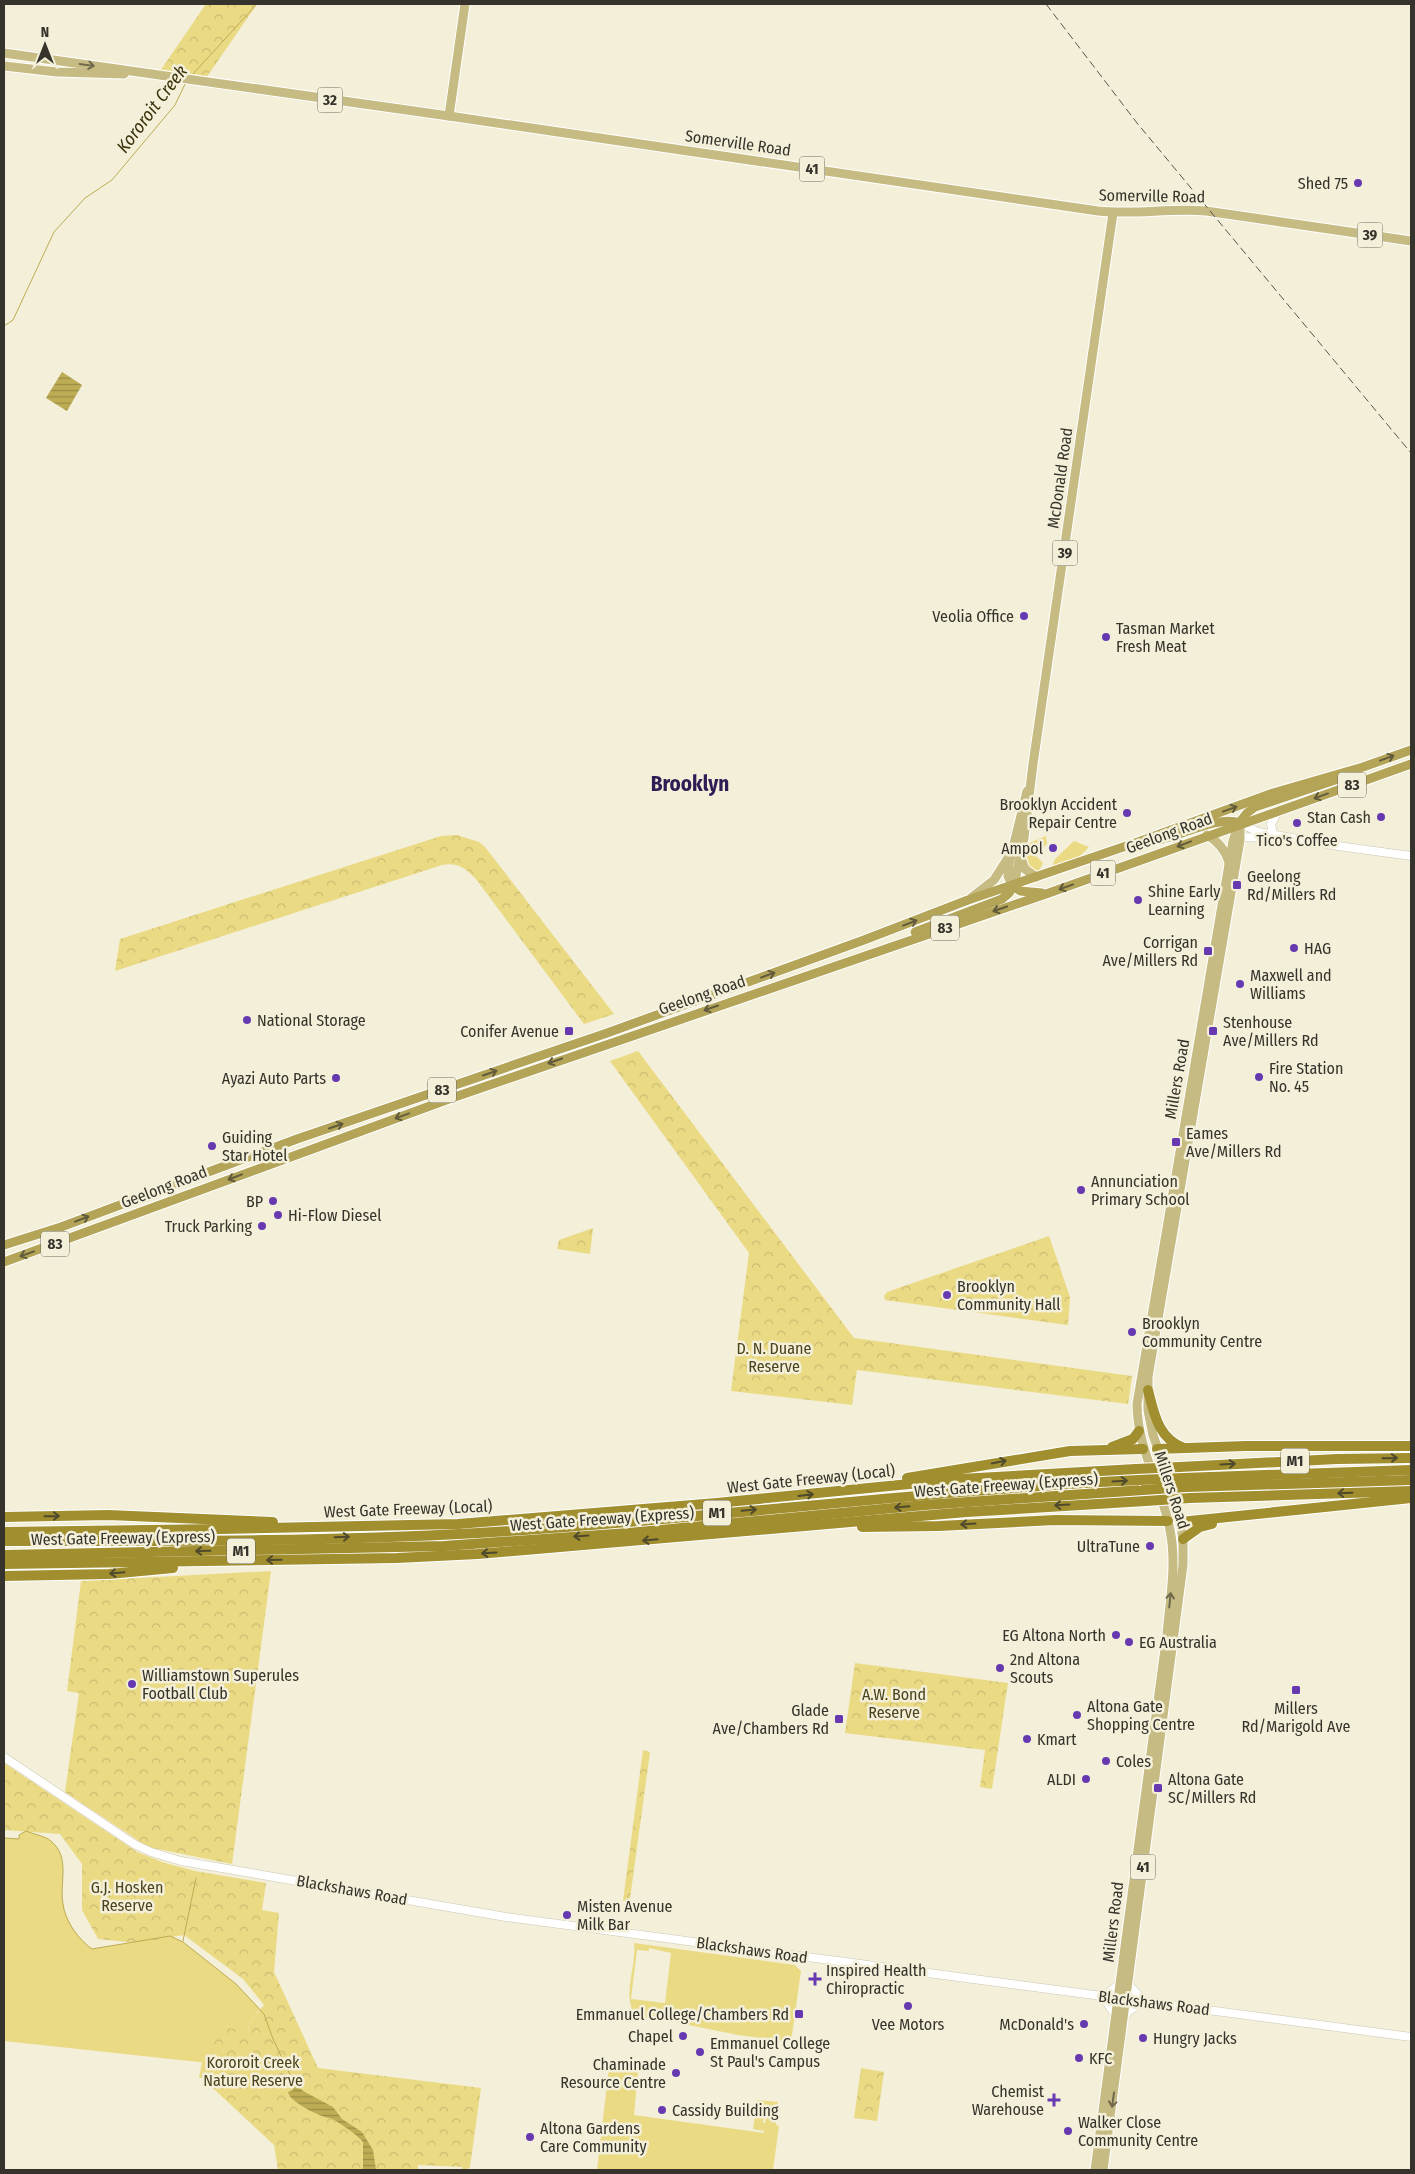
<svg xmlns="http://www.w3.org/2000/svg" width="1415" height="2174" font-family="'Fira Sans Condensed',sans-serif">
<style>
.green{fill:#ebda84;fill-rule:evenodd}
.forest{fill:url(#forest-crowns)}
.water{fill:url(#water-rules)}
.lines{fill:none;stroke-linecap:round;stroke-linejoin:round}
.stream{stroke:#bdac53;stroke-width:1}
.secondary-casing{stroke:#cbc7b2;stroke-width:9}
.primary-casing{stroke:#fff;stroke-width:11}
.trunk-casing{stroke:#fff;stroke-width:11}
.motorway-casing{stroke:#fff;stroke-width:12}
.secondary{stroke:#fff;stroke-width:8}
.primary{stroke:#c6bb82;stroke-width:9}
.trunk{stroke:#b3a458;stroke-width:9}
.motorway{stroke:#a08e2f;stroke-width:10}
.rail{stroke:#59564c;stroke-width:1;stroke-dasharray:8 4;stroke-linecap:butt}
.motorway-bridge-casing{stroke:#fff;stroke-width:12;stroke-linecap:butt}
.motorway-bridge{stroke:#a08e2f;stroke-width:10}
.oneway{stroke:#6f694e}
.oneway2{stroke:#615b3b}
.oneway3{stroke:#504a2c}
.poi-dot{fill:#6639b1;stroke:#f3efd9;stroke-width:2}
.labels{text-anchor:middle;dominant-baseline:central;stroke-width:5;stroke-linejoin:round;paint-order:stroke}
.shield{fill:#f3efd9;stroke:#6e6b5f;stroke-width:1}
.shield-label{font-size:15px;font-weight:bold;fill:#35332b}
.street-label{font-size:16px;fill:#35332b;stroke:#f3efd9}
.poi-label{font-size:16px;fill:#35332b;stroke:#f3efd9;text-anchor:start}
.park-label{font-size:16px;fill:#4b431d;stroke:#f3efd9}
.water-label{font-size:18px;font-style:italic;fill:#3b330c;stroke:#f3efd9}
.district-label{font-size:21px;font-weight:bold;fill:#301c55;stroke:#f3efd9}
</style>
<defs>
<pattern id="forest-crowns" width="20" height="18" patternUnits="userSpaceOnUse" patternTransform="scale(1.25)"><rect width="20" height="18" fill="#ebda84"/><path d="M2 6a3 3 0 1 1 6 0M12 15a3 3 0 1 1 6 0" fill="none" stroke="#cabc72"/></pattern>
<pattern id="water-rules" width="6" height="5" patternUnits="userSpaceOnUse" patternTransform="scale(1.25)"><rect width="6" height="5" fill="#bdac53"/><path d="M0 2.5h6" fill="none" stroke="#9a8d45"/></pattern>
</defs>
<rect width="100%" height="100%" fill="#f3efd9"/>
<g class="green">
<polygon points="1046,836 1047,844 1040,851 1033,851 1032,855 1036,856 1043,863 1039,871 1032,871 1024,861 1027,844"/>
<polygon points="1074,841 1089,847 1077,859 1052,867 1055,859"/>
<path d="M26 1831C33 1834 45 1836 51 1841 71 1858 59 1882 63 1904 66 1921 78 1939 92 1949L170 1936 183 1942 236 1984 260 2009 249 2023 248 2032 208 2063 4 2041V1838L19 1839V1835Z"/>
<path d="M634 1943 795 1965 801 1971 791 2042 738 2035 664 2020 636 2017C621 1995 637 1967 634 1943ZM649 1948 671 1953 665 2003 631 1999 637 1950 649 1951Z"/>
<polygon points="610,2059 639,2062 634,2115 764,2133 764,2131 753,2129 755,2116 764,2118 763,2123 765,2123 767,2112 756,2111 757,2100 778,2102 776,2125 779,2126 773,2170 597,2170"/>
</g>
<g class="forest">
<polygon points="206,4 257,4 204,81 158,74"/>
<path d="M457 835 479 842 485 847 614 1014 584 1024 476 879C465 868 458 862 442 865L115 971 120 939 441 836Z"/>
<polygon points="638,1051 854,1338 1132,1376 1128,1404 857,1370 852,1405 731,1391 749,1253 610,1061"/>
<polygon points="593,1228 590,1254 557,1249 559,1240"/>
<polygon points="1049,1236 1070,1297 1068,1325 885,1300 884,1296 887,1292"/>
<polygon points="271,1571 232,1864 148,1847 65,1792 79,1693 67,1691 81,1581"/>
<polygon points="855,1663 1008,1683 992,1789 980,1787 985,1750 845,1733"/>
<polygon points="643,1750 650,1752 630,1899 623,1901"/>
<polygon points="4,1763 137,1852 165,1863 195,1871 266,1883 262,1910 279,1913 274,1972 318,2068 481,2088 470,2167 467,2170 462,2170 462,2167 418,2165 418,2170 278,2170 274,2145 202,2078 199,2078 202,2062 208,2062 220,2026 248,2032 249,2023 264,2005 243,1979 184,1935 137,1943 98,1939 82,1910 82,1864 60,1834 4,1830"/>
<polygon points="861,2068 884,2072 877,2121 854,2118"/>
</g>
<g class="water">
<polygon points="62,372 82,385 67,411 46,398"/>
<path d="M293 2084H296L303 2091 333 2107 342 2119 362 2132 373 2150 376 2170H363V2142C355 2133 345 2127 336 2121 333 2118 328 2118 325 2117 315 2114 289 2101 288 2092L293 2090Z"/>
</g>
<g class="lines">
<g class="stream">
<polyline points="192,75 257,4"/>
<polyline points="4,326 13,320 54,232 85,198 112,180 175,105 186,82"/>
<path d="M4 1838 19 1839V1835L26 1831C33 1834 45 1836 51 1841 71 1858 59 1882 63 1904 65 1921 78 1939 92 1949L170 1936 183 1942 236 1984 264 2014 273 2039 295 2085"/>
<polyline points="183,1941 196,1878"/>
</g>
<defs>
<g id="secondary">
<polyline points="1240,823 1258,832 1338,846 1411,856"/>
<polyline points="1273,834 1271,824 1279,810"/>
<polyline points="1241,837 1266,838"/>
<polyline points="4,1757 134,1844 151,1852 181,1861 506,1917 1411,2037"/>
<polyline points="1128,1984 1139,1996 1141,2002"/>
<polyline points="1103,1997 1116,2016"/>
<polyline points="1103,1997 1121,1983"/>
<polyline points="1124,2015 1141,2002"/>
</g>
<g id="primary">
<path d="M4 53 449 116 1098 211C1134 215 1170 208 1206 211L1411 241"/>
<polyline points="4,66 57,72 124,74"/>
<polyline points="449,116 465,4"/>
<path d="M1207 835C1218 841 1225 850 1229 862"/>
<polyline points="1021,858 1025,869 1036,877"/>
<polyline points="1012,885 1008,876 1009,864 1027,791"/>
<polyline points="1014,885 1024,838 1033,764 1113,213"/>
<polyline points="972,897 994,880 1008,858"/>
<path d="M1095 2170 1167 1634C1170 1600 1177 1564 1170 1530 1162 1487 1137 1449 1137 1404L1233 841 1239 823"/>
<polyline points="1103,2170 1183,1565 1183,1539 1180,1522 1171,1486 1153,1435 1148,1410 1148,1377 1240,840 1240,824"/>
</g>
<g id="trunk">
<polyline points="1239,823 1247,813 1255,807 1335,780"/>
<path d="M1148 842C1176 840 1215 814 1240 823"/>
<polyline points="1012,885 1020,891 1042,893"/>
<polyline points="915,932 1002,899 1009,893 1014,885"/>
<polyline points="4,1245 61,1227 297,1139 607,1033 864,940 968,900 1135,843 1273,793 1363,767 1411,750"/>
<polyline points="4,1262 449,1099 1046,894 1411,764"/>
</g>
<g id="motorway">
<path d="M1148 1390C1154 1413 1158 1439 1184 1448"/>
<polyline points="1112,1447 1133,1439 1139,1431"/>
<polyline points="1157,1449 1246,1446 1411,1446"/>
<polyline points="1179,1467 1337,1459 1411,1458"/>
<polyline points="907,1478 1070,1451 1143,1449"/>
<polyline points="1183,1478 1411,1470"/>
<polyline points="1186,1487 1411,1480"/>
<polyline points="1190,1498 1411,1491"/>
<polyline points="4,1517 108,1515 273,1522"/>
<polyline points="1180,1522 1411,1498"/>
<polyline points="862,1527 939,1526 1055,1520 1168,1521"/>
<polyline points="4,1532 220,1529 458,1524 717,1503 960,1479 1136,1469"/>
<polyline points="1183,1539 1200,1527 1212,1524"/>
<path d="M4 1541C162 1541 321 1542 478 1533 699 1520 918 1491 1139 1480"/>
<polyline points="4,1555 444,1546 629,1533 925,1505 1143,1490"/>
<polyline points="4,1564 397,1558 478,1554 967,1512 1146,1501"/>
<polyline points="4,1576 109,1574 173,1568"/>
</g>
</defs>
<use href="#secondary" class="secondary-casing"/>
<use href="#primary" class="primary-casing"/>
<use href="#trunk" class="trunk-casing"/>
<use href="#motorway" class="motorway-casing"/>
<use href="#secondary" class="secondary"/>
<use href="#primary" class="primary"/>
<use href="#trunk" class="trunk"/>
<use href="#motorway" class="motorway"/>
<polyline class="rail" points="1046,4 1137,123 1411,453"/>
<defs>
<g id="motorway-bridge">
<polyline points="1136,1469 1179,1467"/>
<polyline points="1139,1480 1183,1478"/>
<polyline points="1143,1490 1186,1487"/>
<polyline points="1146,1501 1190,1498"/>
</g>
</defs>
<use href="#motorway-bridge" class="motorway-bridge-casing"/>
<use href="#motorway-bridge" class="motorway-bridge"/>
</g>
<defs><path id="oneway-shaft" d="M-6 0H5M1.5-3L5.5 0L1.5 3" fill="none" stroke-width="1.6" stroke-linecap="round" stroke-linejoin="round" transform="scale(1.25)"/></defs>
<g class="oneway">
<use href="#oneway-shaft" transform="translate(87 65) rotate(8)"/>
<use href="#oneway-shaft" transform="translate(1170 1600) rotate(-84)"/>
<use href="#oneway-shaft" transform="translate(1113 2100) rotate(98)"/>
</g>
<g class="oneway2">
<use href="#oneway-shaft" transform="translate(1387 758) rotate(-20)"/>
<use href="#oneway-shaft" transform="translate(1321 796) rotate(160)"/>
<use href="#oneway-shaft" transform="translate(1230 809) rotate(-20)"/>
<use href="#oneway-shaft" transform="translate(1184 844) rotate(159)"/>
<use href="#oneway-shaft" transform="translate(1066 887) rotate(160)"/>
<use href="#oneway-shaft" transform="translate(1000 909) rotate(161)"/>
<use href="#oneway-shaft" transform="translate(910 923) rotate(-21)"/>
<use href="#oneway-shaft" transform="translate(768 975) rotate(-20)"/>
<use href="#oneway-shaft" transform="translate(711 1008) rotate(161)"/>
<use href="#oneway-shaft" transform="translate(555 1061) rotate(161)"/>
<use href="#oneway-shaft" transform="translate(490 1073) rotate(-19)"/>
<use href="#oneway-shaft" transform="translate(402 1116) rotate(160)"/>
<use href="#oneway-shaft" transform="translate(336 1126) rotate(-19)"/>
<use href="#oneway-shaft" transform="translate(235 1177) rotate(159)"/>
<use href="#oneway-shaft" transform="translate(82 1219) rotate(-21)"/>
<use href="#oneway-shaft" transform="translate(27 1254) rotate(160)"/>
</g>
<g class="oneway3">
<use href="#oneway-shaft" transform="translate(1390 1458) rotate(-1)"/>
<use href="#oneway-shaft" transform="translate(999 1462) rotate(-11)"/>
<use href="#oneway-shaft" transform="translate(1228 1464) rotate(-3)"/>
<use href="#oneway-shaft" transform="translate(1120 1481) rotate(-3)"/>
<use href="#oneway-shaft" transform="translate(1345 1493) rotate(178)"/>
<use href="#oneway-shaft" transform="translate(806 1495) rotate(-7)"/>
<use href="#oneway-shaft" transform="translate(1062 1505) rotate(177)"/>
<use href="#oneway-shaft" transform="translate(902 1507) rotate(175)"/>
<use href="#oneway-shaft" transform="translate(749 1510) rotate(-5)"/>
<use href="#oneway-shaft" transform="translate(52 1516) rotate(-1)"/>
<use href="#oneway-shaft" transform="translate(968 1524) rotate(176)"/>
<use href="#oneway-shaft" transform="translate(581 1536) rotate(176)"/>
<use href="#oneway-shaft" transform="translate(342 1537) rotate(-2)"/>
<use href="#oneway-shaft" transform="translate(650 1540) rotate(175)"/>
<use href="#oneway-shaft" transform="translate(203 1551) rotate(179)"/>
<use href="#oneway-shaft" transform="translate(489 1553) rotate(177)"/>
<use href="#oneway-shaft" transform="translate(274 1560) rotate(179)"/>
<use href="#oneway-shaft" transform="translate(117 1573) rotate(175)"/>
</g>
<g class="poi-dot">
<circle cx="1358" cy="183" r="5"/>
<circle cx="1024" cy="616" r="5"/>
<circle cx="1106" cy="637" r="5"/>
<circle cx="1127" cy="813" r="5"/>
<circle cx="1381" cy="817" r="5"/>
<circle cx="1297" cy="823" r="5"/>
<circle cx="1053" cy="848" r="5"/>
<rect x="1232" y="880" width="10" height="10" rx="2.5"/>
<circle cx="1138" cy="900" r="5"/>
<circle cx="1294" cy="948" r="5"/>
<rect x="1203" y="946" width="10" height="10" rx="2.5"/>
<circle cx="1240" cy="984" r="5"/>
<circle cx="247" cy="1020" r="5"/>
<rect x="564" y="1026" width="10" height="10" rx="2.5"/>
<rect x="1208" y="1026" width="10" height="10" rx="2.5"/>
<circle cx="1259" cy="1077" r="5"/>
<circle cx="336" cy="1078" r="5"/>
<rect x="1171" y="1137" width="10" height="10" rx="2.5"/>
<circle cx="212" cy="1146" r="5"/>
<circle cx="1081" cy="1190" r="5"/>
<circle cx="273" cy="1201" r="5"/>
<circle cx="278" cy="1215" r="5"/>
<circle cx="262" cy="1226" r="5"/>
<circle cx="947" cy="1295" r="5"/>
<circle cx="1132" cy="1332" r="5"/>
<circle cx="1150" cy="1546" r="5"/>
<circle cx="1116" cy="1635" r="5"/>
<circle cx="1129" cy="1642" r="5"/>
<circle cx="1000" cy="1668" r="5"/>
<circle cx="132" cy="1684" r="5"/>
<rect x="1291" y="1685" width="10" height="10" rx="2.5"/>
<circle cx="1077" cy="1715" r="5"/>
<rect x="834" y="1714" width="10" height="10" rx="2.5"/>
<circle cx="1027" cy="1739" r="5"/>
<circle cx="1106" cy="1761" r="5"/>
<circle cx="1086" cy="1779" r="5"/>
<rect x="1153" y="1783" width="10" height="10" rx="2.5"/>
<circle cx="567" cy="1915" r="5"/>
<path d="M812.5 1971.5h5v5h5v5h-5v5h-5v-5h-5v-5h5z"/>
<circle cx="908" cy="2006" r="5"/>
<rect x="794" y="2009" width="10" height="10" rx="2.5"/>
<circle cx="1084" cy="2024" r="5"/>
<circle cx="683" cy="2036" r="5"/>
<circle cx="1143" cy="2038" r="5"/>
<circle cx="700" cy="2052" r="5"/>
<circle cx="1079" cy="2058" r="5"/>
<circle cx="676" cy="2073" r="5"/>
<path d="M1051.5 2092.5h5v5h5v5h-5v5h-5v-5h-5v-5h5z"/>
<circle cx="662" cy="2110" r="5"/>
<circle cx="1068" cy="2131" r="5"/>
<circle cx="530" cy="2137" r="5"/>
</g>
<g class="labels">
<g class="shield">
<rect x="317.5" y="87.5" width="25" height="25" rx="4"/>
<rect x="799.5" y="156.5" width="25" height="25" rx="4"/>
<rect x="1357.5" y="222.5" width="25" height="25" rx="4"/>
<rect x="1052.5" y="540.5" width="25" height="25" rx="4"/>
<rect x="1338" y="772.5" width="28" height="25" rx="4"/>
<rect x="1090.5" y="860.5" width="25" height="25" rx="4"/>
<rect x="931" y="915.5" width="28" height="25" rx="4"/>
<rect x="428" y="1077.5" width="28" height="25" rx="4"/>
<rect x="41" y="1231.5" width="28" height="25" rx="4"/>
<rect x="1281" y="1448.5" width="28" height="25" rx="4"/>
<rect x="703" y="1500.5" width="28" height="25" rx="4"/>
<rect x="227" y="1538.5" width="28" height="25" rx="4"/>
<rect x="1130.5" y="1854.5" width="25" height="25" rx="4"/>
</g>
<g class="shield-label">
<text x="330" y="100">32</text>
<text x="812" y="169">41</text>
<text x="1370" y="235">39</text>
<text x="1065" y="553">39</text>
<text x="1352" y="785">83</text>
<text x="1103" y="873">41</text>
<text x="945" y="928">83</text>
<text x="442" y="1090">83</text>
<text x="55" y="1244">83</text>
<text x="1295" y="1461">M1</text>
<text x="717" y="1513">M1</text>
<text x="241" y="1551">M1</text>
<text x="1143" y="1867">41</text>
</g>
<g class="street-label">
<text transform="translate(738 143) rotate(8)">Somerville Road</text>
<text transform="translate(1152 196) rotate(1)">Somerville Road</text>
<text transform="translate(1060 478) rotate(-82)">McDonald Road</text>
<text transform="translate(1169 833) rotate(-20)">Geelong Road</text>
<text transform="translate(702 995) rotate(-19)">Geelong Road</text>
<text transform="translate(1177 1079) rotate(-80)">Millers Road</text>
<text transform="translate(164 1187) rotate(-21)">Geelong Road</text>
<text transform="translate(811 1479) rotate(-6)">West Gate Freeway (Local)</text>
<text transform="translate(1006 1485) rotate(-4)">West Gate Freeway (Express)</text>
<text transform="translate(1172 1490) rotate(72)">Millers Road</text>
<text transform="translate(408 1509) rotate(-2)">West Gate Freeway (Local)</text>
<text transform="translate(602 1519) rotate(-4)">West Gate Freeway (Express)</text>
<text transform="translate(123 1538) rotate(-1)">West Gate Freeway (Express)</text>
<text transform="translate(352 1890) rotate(10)">Blackshaws Road</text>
<text transform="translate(1113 1922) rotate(-83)">Millers Road</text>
<text transform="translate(752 1950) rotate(8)">Blackshaws Road</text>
<text transform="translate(1154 2003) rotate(7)">Blackshaws Road</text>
</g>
<g class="poi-label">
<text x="1348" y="183" text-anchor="end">Shed 75</text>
<text x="1014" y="616" text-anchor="end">Veolia Office</text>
<text x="1116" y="628">Tasman Market<tspan x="1116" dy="18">Fresh Meat</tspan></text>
<text x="1117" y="804" text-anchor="end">Brooklyn Accident<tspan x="1117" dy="18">Repair Centre</tspan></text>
<text x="1371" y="817" text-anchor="end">Stan Cash</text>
<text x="1297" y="840" text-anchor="middle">Tico's Coffee</text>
<text x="1043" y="848" text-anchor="end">Ampol</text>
<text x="1247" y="876">Geelong<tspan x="1247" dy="18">Rd/Millers Rd</tspan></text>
<text x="1148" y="891">Shine Early<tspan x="1148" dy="18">Learning</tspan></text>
<text x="1198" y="942" text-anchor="end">Corrigan<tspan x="1198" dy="18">Ave/Millers Rd</tspan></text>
<text x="1304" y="948">HAG</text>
<text x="1250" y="975">Maxwell and<tspan x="1250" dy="18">Williams</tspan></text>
<text x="257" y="1020">National Storage</text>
<text x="1223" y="1022">Stenhouse<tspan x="1223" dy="18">Ave/Millers Rd</tspan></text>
<text x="559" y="1031" text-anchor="end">Conifer Avenue</text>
<text x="1269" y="1068">Fire Station<tspan x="1269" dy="18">No. 45</tspan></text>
<text x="326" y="1078" text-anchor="end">Ayazi Auto Parts</text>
<text x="1186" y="1133">Eames<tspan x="1186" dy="18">Ave/Millers Rd</tspan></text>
<text x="222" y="1137">Guiding<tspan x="222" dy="18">Star Hotel</tspan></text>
<text x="1091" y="1181">Annunciation<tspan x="1091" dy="18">Primary School</tspan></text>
<text x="263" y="1201" text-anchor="end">BP</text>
<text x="288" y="1215">Hi-Flow Diesel</text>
<text x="252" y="1226" text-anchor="end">Truck Parking</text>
<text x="957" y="1286">Brooklyn<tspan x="957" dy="18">Community Hall</tspan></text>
<text x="1142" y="1323">Brooklyn<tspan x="1142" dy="18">Community Centre</tspan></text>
<text x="1140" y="1546" text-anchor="end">UltraTune</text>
<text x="1106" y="1635" text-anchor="end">EG Altona North</text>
<text x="1139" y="1642">EG Australia</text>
<text x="1010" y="1659">2nd Altona<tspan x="1010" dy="18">Scouts</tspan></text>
<text x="142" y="1675">Williamstown Superules<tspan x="142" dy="18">Football Club</tspan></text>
<text x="1087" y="1706">Altona Gate<tspan x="1087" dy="18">Shopping Centre</tspan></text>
<text x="1296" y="1708" text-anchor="middle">Millers<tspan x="1296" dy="18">Rd/Marigold Ave</tspan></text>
<text x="829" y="1710" text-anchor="end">Glade<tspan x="829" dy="18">Ave/Chambers Rd</tspan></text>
<text x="1037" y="1739">Kmart</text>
<text x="1116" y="1761">Coles</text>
<text x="1076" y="1779" text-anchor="end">ALDI</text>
<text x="1168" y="1779">Altona Gate<tspan x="1168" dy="18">SC/Millers Rd</tspan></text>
<text x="577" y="1906">Misten Avenue<tspan x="577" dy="18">Milk Bar</tspan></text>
<text x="826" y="1970">Inspired Health<tspan x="826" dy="18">Chiropractic</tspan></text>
<text x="789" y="2014" text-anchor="end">Emmanuel College/Chambers Rd</text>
<text x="908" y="2024" text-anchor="middle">Vee Motors</text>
<text x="1074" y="2024" text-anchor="end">McDonald's</text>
<text x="673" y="2036" text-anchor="end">Chapel</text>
<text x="1153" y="2038">Hungry Jacks</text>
<text x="710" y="2043">Emmanuel College<tspan x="710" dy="18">St Paul's Campus</tspan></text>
<text x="1089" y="2058">KFC</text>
<text x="666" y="2064" text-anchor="end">Chaminade<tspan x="666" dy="18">Resource Centre</tspan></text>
<text x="1044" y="2091" text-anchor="end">Chemist<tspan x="1044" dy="18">Warehouse</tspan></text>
<text x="672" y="2110">Cassidy Building</text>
<text x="1078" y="2122">Walker Close<tspan x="1078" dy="18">Community Centre</tspan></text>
<text x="540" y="2128">Altona Gardens<tspan x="540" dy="18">Care Community</tspan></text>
</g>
<g class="park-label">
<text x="774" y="1348">D. N. Duane<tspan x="774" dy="18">Reserve</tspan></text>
<text x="894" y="1694">A.W. Bond<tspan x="894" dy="18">Reserve</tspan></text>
<text x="127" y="1887">G.J. Hosken<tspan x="127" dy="18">Reserve</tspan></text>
<text x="253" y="2062">Kororoit Creek<tspan x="253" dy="18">Nature Reserve</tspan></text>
</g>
<g class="water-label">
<text transform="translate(152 109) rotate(-53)">Kororoit Creek</text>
</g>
<g class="district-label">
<text x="690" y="784">Brooklyn</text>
</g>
</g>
<rect width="1415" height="2174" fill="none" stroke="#35332b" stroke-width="10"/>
<g transform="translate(45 45)" stroke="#f3efd9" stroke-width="4" paint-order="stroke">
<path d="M0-4L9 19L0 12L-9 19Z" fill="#35332b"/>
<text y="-8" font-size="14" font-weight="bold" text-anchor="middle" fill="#35332b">N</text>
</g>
</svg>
